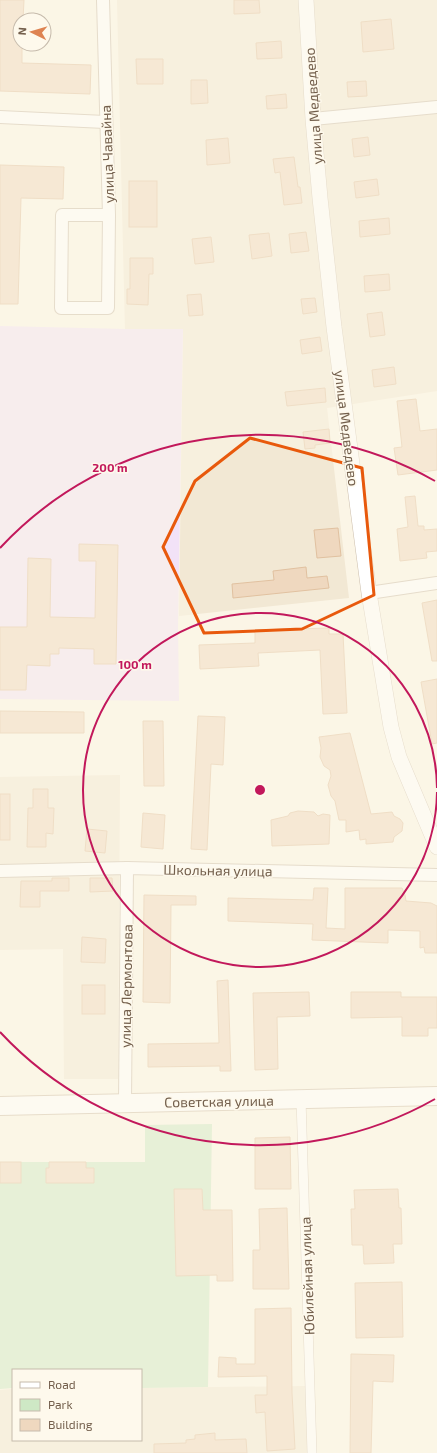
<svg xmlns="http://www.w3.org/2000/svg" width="437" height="1453" font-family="'Exo 2',sans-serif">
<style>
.residential{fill:#f2e8d4}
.education{fill:#f2e2f7}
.green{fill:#cee8c5}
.building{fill:#efd8bf;stroke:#e1c1a0}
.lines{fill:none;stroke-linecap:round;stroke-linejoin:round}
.pedestrian-casing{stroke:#ccbeac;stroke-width:10}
.minor-casing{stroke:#ccbeac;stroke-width:14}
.tertiary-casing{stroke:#ccbeac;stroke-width:16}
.secondary-casing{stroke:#cfbfaa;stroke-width:20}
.pedestrian{stroke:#fff;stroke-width:9}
.minor{stroke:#fff;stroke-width:12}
.tertiary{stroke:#fff;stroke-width:15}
.secondary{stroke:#fff;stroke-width:18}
.marked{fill:none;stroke:#e8590c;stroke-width:3;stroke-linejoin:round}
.ring{fill:none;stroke:#c2185b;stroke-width:2}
.labels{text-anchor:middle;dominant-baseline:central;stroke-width:3;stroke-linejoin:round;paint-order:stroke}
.street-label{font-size:14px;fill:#735f4c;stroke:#fef9ec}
.centre{fill:#c2185b;stroke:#fef9ec;stroke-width:2}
.ring-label{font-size:12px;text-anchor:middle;font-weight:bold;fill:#c2185b;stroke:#fef9ec;stroke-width:3;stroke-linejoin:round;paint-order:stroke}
</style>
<rect width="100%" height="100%" fill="#fbf5e6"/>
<g class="residential">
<polygon points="117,0 437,0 437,391 327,408 349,598 179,616 183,329 125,329"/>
<polygon points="120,775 118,1079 64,1079 63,949 0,950 0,777"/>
<polygon points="306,1386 307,1453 0,1453 0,1390 13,1389 13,1440 141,1440 141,1388"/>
</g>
<polygon class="education" points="0,326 125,329 183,329 178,628 179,701 0,699"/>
<polygon class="green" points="212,1124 208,1387 141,1388 141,1370 13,1370 13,1388 0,1389 0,1162 145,1162 145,1125"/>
<g class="building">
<polygon points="0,0 24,0 23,20 20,20 20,44 22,44 22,63 91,65 90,94 0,91"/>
<polygon points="234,0 259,0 260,13 234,14"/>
<polygon points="391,19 394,49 363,52 361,22"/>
<polygon points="281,41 282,58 257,59 256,43"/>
<polygon points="136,59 163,59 163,84 137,84"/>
<polygon points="191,80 207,80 208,103 191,104"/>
<polygon points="366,81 367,96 348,97 347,82"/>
<polygon points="286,94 287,108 267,109 266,96"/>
<polygon points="368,137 370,155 354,157 352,139"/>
<polygon points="228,138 230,163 207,165 206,140"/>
<polygon points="294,157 298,187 300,187 302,203 284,205 280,172 275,173 273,159"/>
<polygon points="0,165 64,167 63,199 21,198 18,304 0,304"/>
<polygon points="377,179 379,195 356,198 354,182"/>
<rect x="129" y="181" width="28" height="46"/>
<polygon points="389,218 390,234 360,237 359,221"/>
<polygon points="306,232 309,251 291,253 289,234"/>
<polygon points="269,233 272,256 252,259 249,235"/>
<polygon points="211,237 214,262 195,264 192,239"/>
<polygon points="130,258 153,258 153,274 149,274 148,305 127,304 127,289 130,289"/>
<polygon points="389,274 390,290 365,292 364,276"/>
<polygon points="201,294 203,315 189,316 187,295"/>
<polygon points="315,298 317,312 303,314 301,299"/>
<polygon points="382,312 385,335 370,337 367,314"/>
<polygon points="320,337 322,351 302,354 300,340"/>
<polygon points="394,367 396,384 374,387 372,370"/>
<polygon points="325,388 326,402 287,406 285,392"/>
<polygon points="416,399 420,431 437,429 437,470 398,475 394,448 402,447 397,401"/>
<polygon points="329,429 330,443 315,445 315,448 305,449 303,432"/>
<polygon points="415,496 418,526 424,526 424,530 437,529 437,551 426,552 427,558 400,561 397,529 408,527 405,497"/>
<polygon points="338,528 341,556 317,558 314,530"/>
<polygon points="79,544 118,545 116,664 94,664 94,649 59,648 59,654 50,654 50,666 27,665 26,690 0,690 0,627 27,627 28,558 51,559 50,617 95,618 96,561 79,561"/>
<polygon points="306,567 307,578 327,576 329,588 233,598 232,584 274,580 273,571"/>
<polygon points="437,600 437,661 432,661 422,603"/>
<polygon points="329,628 329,634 343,634 347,713 323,714 320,650 258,653 259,666 200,669 199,645 255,643 255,630"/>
<polygon points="437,679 437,743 432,744 421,682"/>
<polygon points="0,711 84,712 84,733 0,733"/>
<polygon points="198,716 225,717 223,765 211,764 207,850 191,849"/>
<polygon points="143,721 163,721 164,786 144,786"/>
<polygon points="350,733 371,814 392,812 394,816 400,819 403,823 402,831 394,837 393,842 366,844 366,839 360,840 359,830 346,832 346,820 339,820 335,801 331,796 328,785 331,776 330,770 324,766 320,757 321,748 319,737"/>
<polygon points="33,789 48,789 48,808 54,808 53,834 46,833 46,847 27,847 28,808 33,808"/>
<rect x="0" y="794" width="10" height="46"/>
<polygon points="298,811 314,812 318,816 323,814 330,815 329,844 272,846 271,820 288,816 290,813"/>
<polygon points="143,813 165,815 163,849 141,847"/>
<polygon points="87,829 107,831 105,853 85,851"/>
<polygon points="52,878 69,878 69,891 40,891 40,907 20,907 21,881 52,881"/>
<polygon points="90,878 112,878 113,891 90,892"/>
<polygon points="314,888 328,888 326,928 345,929 345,888 402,888 405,895 406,901 431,903 437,906 437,953 425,953 424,947 420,948 420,931 388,930 388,943 312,940 313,924 228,921 228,898 313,900"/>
<polygon points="144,895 196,896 196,905 171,905 170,1003 143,1002"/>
<polygon points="82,937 106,939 105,963 81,962"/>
<polygon points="228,980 231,1071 220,1071 220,1066 148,1067 148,1044 219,1043 217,981"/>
<rect x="82" y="985" width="23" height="29"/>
<polygon points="309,992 310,1016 277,1017 278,1069 255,1070 253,993"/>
<polygon points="351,992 401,992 401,997 437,997 437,1028 428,1028 428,1036 402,1036 402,1017 351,1018"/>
<polygon points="290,1137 291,1189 255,1189 255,1138"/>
<rect x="0" y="1162" width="21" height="21"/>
<polygon points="49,1162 86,1162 86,1168 94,1168 94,1183 46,1183 46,1168 49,1168"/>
<polygon points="174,1189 202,1189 203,1210 232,1210 233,1281 217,1281 217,1275 176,1276"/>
<polygon points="398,1189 399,1208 401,1208 402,1244 393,1244 394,1263 364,1264 363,1245 352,1245 351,1209 355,1209 354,1190"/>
<polygon points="287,1208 289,1289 253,1289 253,1250 260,1250 259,1209"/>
<polygon points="402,1282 403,1337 356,1338 355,1283"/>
<polygon points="291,1308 292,1393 295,1449 267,1451 265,1412 256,1413 255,1395 267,1395 267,1376 218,1377 219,1357 236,1358 236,1364 255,1364 255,1309"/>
<polygon points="351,1354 394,1355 393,1382 373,1381 371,1453 350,1453"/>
<polygon points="215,1433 215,1440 246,1439 247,1453 154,1453 154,1444 186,1443 186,1440 195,1439 195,1435"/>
</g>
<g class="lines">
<defs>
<polyline id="pedestrian" points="301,1099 312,1453"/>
<g id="minor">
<polyline points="103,0 109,215 108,308 61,308 62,215 109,215"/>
<polyline points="0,117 105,122"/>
<polyline points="313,119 437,107"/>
<polyline points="369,593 437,583"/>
<polyline points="0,871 127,868 437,875"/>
<polyline points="125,1103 127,868"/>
</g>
<polyline id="tertiary" points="306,0 313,119 320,198 334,327 369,593 391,727 399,757 437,847"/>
<polyline id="secondary" points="0,1106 437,1096"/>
</defs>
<use href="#pedestrian" class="pedestrian-casing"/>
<use href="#minor" class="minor-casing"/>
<use href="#tertiary" class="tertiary-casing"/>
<use href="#secondary" class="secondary-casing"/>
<use href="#pedestrian" class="pedestrian"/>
<use href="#minor" class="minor"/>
<use href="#tertiary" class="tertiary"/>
<use href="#secondary" class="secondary"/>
</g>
<path d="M0 0H437V1453H0ZM250 438 362 468 374 595 302 629 204 633 163 547 195 481Z" fill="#fbf5e6" fill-opacity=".55" fill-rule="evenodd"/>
<path class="marked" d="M250 438 362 468 374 595 302 629 204 633 163 547 195 481Z"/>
<g class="ring">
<path d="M437 792A177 177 0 1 1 437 788"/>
<path d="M435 1099A355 355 0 0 1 0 1032M0 548A355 355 0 0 1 435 481"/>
</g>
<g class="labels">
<g class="street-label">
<text transform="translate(313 106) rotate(-94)">улица Медведево</text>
<text transform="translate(107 154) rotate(-92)">улица Чавайна</text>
<text transform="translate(347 428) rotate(83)">улица Медведево</text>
<text transform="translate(218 870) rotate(1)">Школьная улица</text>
<text transform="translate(126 986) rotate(-89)">улица Лермонтова</text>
<text transform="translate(219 1101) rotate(-1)">Советская улица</text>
<text transform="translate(307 1276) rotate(-92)">Юбилейная улица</text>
</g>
</g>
<circle cx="260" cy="790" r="6" class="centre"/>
<g class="ring-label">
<text x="110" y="472">200 m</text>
<text x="135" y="669">100 m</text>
</g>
<rect x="12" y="1369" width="130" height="72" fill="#fef9ec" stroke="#c6bbac"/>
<rect x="20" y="1382" width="20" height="6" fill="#ffffff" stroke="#c6bbac"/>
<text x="48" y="1389" font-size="12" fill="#735f4c">Road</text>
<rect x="20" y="1399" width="20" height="12" fill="#cee8c5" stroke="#c6bbac"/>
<text x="48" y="1409" font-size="12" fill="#735f4c">Park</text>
<rect x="20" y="1419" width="20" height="12" fill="#efd8bf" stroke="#c6bbac"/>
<text x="48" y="1429" font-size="12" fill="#735f4c">Building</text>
<g transform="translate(32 32) rotate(275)"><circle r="19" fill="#fef9ec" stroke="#c6bbac"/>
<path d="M0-3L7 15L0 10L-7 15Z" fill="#de8351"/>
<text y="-6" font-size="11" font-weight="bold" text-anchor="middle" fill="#735f4c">N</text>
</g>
</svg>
